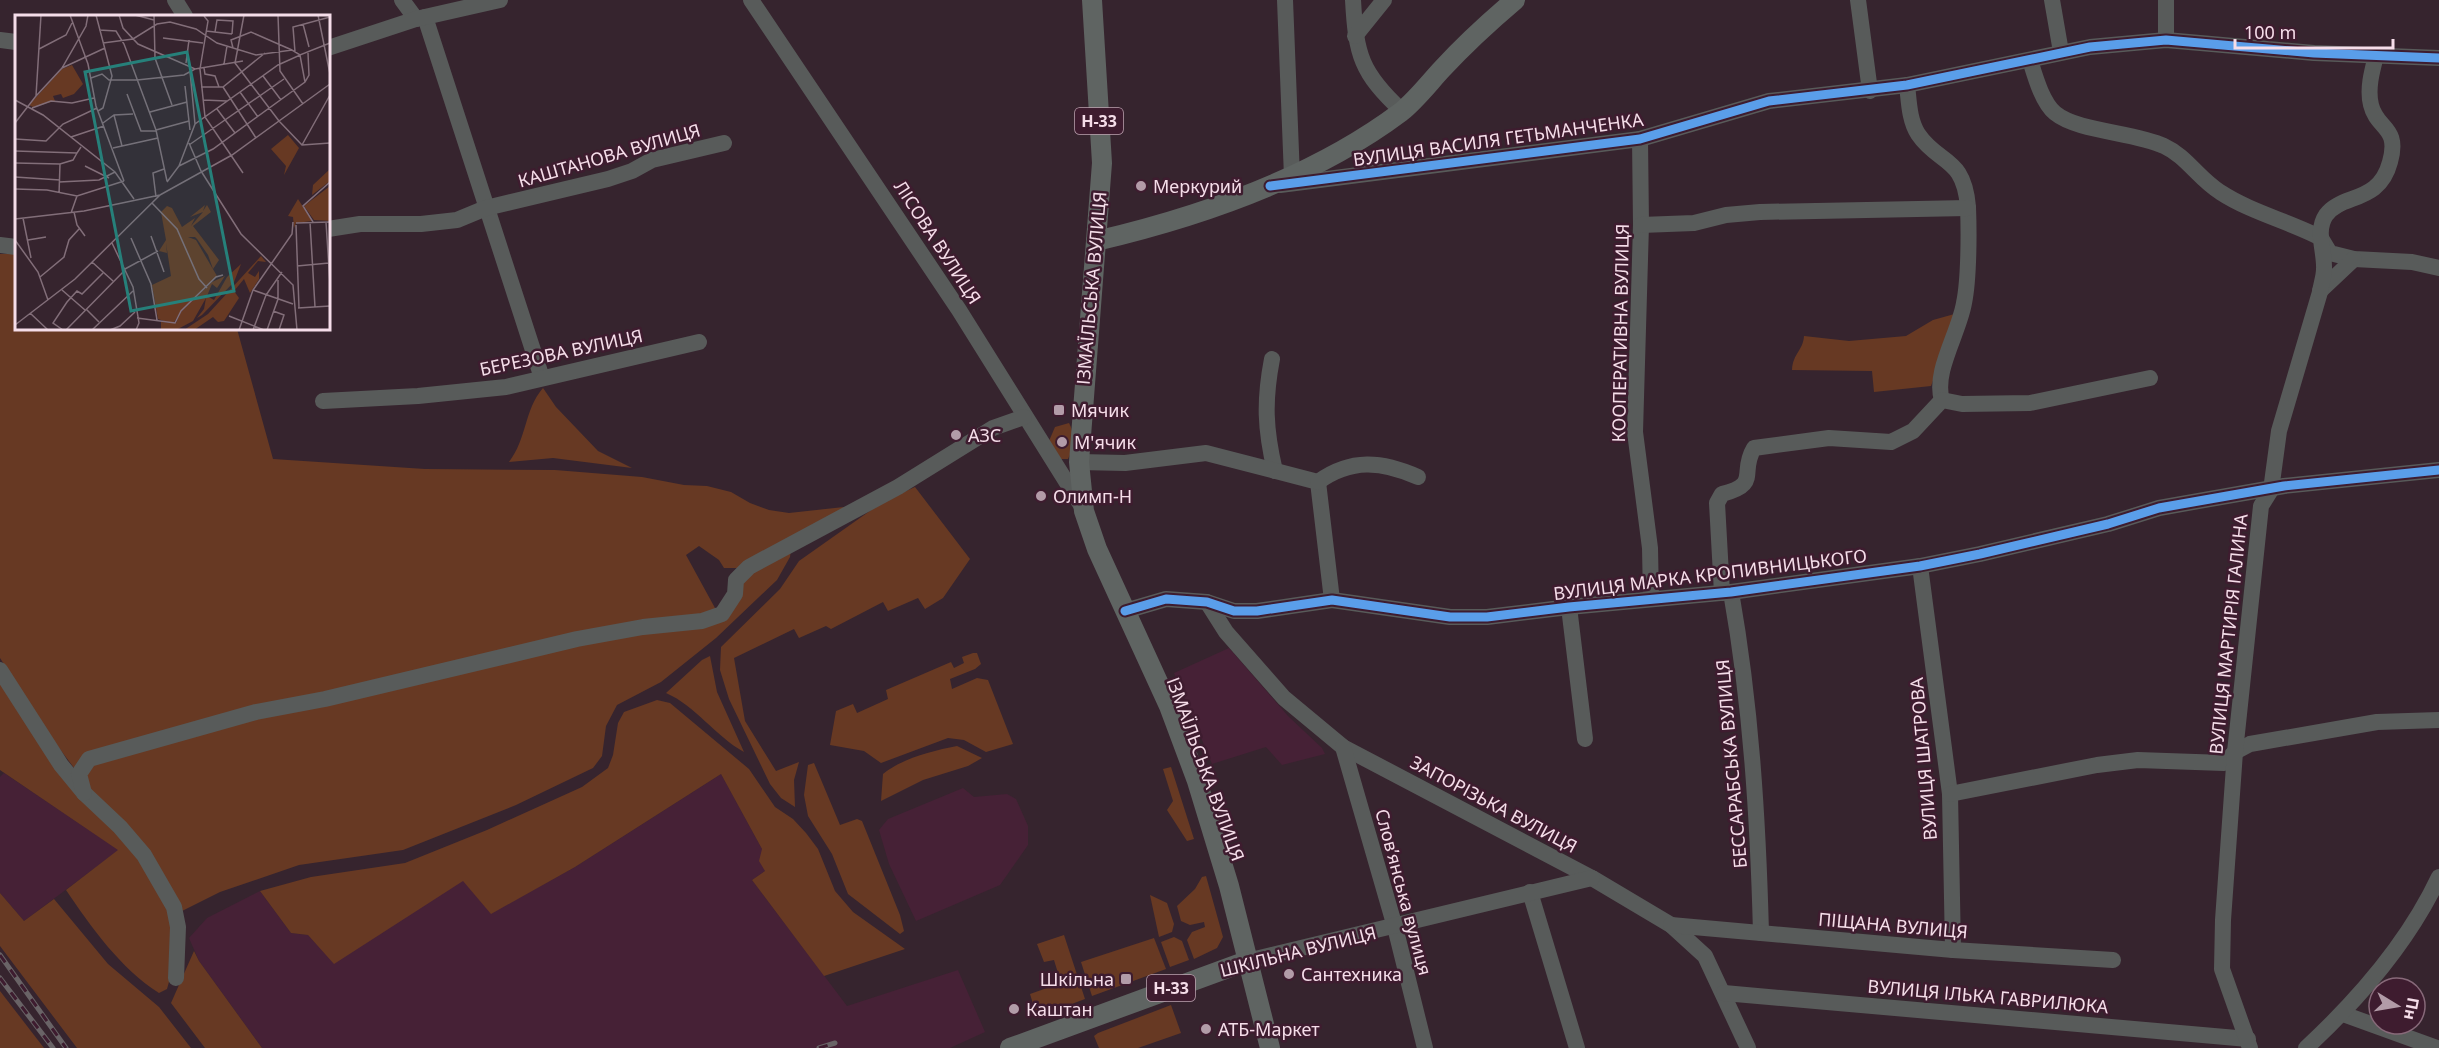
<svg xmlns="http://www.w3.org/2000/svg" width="2439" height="1048" font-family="'Noto Sans',sans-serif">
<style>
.built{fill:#462136}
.green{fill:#673923}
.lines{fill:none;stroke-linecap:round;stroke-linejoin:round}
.minor{stroke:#585b5a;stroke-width:16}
.major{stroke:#5f6462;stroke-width:20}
.rail-casing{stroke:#696366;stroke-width:5}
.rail{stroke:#3e1c2f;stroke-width:3;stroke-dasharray:9;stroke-linecap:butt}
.cycleway-casing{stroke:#3e1c2f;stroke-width:13}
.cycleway{stroke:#5a9eea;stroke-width:9}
.poi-dot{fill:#b29ca8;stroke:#3e1c2f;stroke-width:2}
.labels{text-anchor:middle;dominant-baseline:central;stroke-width:5;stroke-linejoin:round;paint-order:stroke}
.shield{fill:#3e1c2f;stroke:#bea3b1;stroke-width:1.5}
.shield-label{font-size:16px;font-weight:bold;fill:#f5dde9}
.street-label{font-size:18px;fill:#f5dde9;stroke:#3e1c2f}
.poi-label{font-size:18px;fill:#f5dde9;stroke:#3e1c2f;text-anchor:start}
.inset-road{fill:none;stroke:#826e79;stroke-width:1.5}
.view{fill:#26807a;fill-opacity:0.15;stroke:#26807a;stroke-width:3}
.inset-edge{fill:none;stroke:#f5dde9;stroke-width:3}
</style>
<rect width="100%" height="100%" fill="#36242e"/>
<g class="built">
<polygon points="1229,648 1288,716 1322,748 1325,754 1282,765 1266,747 1212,764 1174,673"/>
<polygon points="4,773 119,850 24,921 0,893 0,777"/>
<polygon points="721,774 762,849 765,871 752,880 847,1006 958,970 985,1032 950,1048 262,1048 199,961 189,938 207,918 260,891 291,933 308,935 334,963 463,880 491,913 575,867"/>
<polygon points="963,788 974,797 1007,794 1016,799 1028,826 1028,845 1000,885 916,921 889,864 879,830 888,819"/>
</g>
<g class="green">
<polygon points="0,254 16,254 16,328 237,329 273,459 425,469 555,470 642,477 684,485 707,486 731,492 750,503 769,510 789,513 853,506 743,568 724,568 719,560 699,546 686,555 715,608 720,608 742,579 791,549 790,557 777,580 716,638 661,682 617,705 606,726 602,756 593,768 516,805 403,850 299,865 220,892 182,911 53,740 0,658"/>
<path d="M1958 313 1931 386 1874 392 1872 371 1792 370C1793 353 1803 351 1804 336L1849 341 1906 336 1933 320Z"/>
<path d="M543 388 556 407 598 451 632 468 553 458 509 462C527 439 524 410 543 388Z"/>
<path d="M1069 423C1075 433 1073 449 1068 459H1058L1049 441 1055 427Z"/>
<polygon points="915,487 970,559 943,598 925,609 918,598 888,611 883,602 831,629 826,626 799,638 794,629 734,658 745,721 776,771 799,762 794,780 795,807 781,798 770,784 729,699 720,670 721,647 780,589 799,561 884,501"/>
<polygon points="973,653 977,653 981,664 975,669 950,679 952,689 977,678 988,680 1013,744 986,752 964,740 948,738 881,763 864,751 830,745 836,711 853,704 857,713 888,699 886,690 951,662 954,668 964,663 962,657"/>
<path d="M710 656 717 692 744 752C715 736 696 706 666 693L702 660Z"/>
<path d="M0 681 133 851 171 912 172 971 167 989 159 993C121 969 91 927 66 890L118 850 0 770Z"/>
<polygon points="657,700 670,703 749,769 775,807 793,819 806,833 818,849 835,891 853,912 905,949 824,976 752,880 765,871 759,861 762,849 721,774 575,867 491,914 463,881 334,964 308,935 291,933 260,891 311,877 405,863 487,830 582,787 608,768 613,755 618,723 624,712"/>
<path d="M957 746 982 758 968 766 923 780 881 801 883 774C903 758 932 751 957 746Z"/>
<polygon points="814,763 840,825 857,819 862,821 900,915 904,931 900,934 848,894 832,854 808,816 804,795 808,765"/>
<polygon points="1171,767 1194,839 1187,841 1167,810 1173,801 1163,769"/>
<polygon points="1206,876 1223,937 1217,948 1194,959 1187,940 1192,932 1205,927 1204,922 1190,925 1181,921 1177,906 1195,889 1202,877"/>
<polygon points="0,893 24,921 54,899 108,964 159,1007 191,1048 77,1048 0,946"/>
<polygon points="1150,895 1167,903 1174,924 1172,932 1159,937"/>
<polygon points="1064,935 1085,999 1037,1017 1030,994 1061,983 1054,960 1044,962 1037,944"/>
<polygon points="1174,937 1182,941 1189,960 1170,967 1161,942"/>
<polygon points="1154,938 1166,969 1092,996 1081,962"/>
<polygon points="194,951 199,961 262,1048 205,1048 171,1003"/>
<polygon points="0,991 44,1048 0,1048"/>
<polygon points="1171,1005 1181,1033 1138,1048 1099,1048 1094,1036 1098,1033"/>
</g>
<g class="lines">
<g class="minor">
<polyline points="175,0 185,16"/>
<polyline points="402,0 416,19"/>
<polyline points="751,0 959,310 1084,510"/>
<polyline points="1285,0 1292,177"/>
<path d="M1353 0C1356 55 1361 73 1402 111"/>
<polyline points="1858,0 1870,91"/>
<polyline points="2052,0 2061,52"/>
<polyline points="2166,0 2166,40"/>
<polyline points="425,17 542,378"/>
<polyline points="1355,36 1384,0"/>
<polyline points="0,40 16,42"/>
<polyline points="328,48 416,19 500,0"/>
<path d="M2030 60C2035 76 2042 102 2055 113 2078 132 2135 132 2164 146 2186 156 2199 179 2220 192 2249 211 2284 220 2315 235L2321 238 2330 253 2354 259 2412 262 2439 268"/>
<path d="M1907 85C1909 101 1909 120 1918 134 1939 165 1964 156 1968 207 1969 232 1969 279 1964 303 1959 333 1933 372 1942 400"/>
<polyline points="1640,139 1641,225 1635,432 1650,548 1651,598"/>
<polyline points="1280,185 1640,139 1769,101 1907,85 2090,47 2166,40 2314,53 2439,58"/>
<polyline points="1641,225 1694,223 1726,215 1760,212 1968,208"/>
<polyline points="328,229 360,224 421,224 457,220 486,208 608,179 632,171 652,160 724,143"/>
<polyline points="0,245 16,247"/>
<polyline points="2320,291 2354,259"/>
<path d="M1272 359C1264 401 1265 429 1275 471"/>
<polyline points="323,401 418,396 506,387 699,342"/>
<polyline points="1079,462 1125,463 1206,453 1318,482 1332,600"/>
<path d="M1318 482C1351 458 1382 461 1418 477"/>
<polyline points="1920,566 1950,794 1953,950"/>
<path d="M1731 592C1751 705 1758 818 1761 933"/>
<path d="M1722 593 1717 503 1722 494C1761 484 1739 473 1754 448L1829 438 1891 442 1913 431 1942 400 1962 404 2030 403 2150 378"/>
<polyline points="1207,602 1226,632 1284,698 1343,747 1592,878 1671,925 1705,956 1748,1048"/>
<polyline points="1569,607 1585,739"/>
<polyline points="1125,611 1166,599 1207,602 1234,611 1257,611 1332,600 1450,617 1487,617 1569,607 1731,592 1920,566 1980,554 2108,524 2159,508 2284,486 2439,470"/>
<polyline points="0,670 61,765 84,793 120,827 144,855 174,907 178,927 176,978"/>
<polyline points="1343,747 1395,927 1425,1048"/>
<polyline points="84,793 79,774 89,759 256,712 325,699 577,639 643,627 702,621 722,614 735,594 736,580 749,567 898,487 993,428 1024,417"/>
<polyline points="1950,794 2097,765 2138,760 2224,763 2235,752 2250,744 2377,722 2439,720"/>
<polyline points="1530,892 1577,1048"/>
<polyline points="1671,925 1953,950 2113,960"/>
<polyline points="1247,961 1592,878"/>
<polyline points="1724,993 2248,1039"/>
<polyline points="2343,1014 2437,1048"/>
<path d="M2250 1048 2222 969 2223 920 2235 752 2261 506 2271 490 2279 431 2320 292C2321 284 2324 277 2324 269 2325 252 2315 231 2326 215 2342 193 2379 204 2390 162 2400 126 2377 130 2371 105 2367 89 2372 71 2376 56"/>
<path d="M2306 1048C2359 999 2408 943 2439 877"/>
</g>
<g class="major">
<polyline points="1092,0 1102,163 1079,462 1084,511 1097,549 1169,706 1197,781 1229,886 1270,1048"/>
<path d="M1096 241C1203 216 1313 178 1401 112 1416 100 1429 83 1442 69 1465 44 1489 22 1515 0"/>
<polyline points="1010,1048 1247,961"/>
</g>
<defs>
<g id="rail">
<polyline points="0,955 66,1048"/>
<polyline points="0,978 53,1048"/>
<polyline points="819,1048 835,1043"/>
</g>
</defs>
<use href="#rail" class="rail-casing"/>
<use href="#rail" class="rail"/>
<defs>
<g id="cycleway">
<polyline points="1270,186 1640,139 1769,101 1907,85 2090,47 2166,40 2314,53 2439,58"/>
<polyline points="1125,611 1166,599 1207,602 1234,611 1257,611 1332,600 1450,617 1487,617 1569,607 1731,592 1920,566 1980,554 2108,524 2159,508 2284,486 2439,470"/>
</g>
</defs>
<use href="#cycleway" class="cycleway-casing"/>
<use href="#cycleway" class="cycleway"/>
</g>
<g class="poi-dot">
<circle cx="1141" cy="186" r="6"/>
<rect x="1053" y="404" width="12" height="12" rx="3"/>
<circle cx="956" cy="435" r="6"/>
<circle cx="1062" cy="442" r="6"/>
<circle cx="1041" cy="496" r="6"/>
<circle cx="1289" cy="974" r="6"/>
<rect x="1120" y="973" width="12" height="12" rx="3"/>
<circle cx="1014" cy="1009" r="6"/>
<circle cx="1206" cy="1029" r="6"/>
</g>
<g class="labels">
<g class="shield">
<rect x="1075" y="108" width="48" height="26" rx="4.5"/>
<rect x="1147" y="975" width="48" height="26" rx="4.5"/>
</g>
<g class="shield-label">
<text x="1099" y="121">Н-33</text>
<text x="1171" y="988">Н-33</text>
</g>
<g class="street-label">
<text transform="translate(1498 139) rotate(-8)">ВУЛИЦЯ ВАСИЛЯ ГЕТЬМАНЧЕНКА</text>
<text transform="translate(609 155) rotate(-16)">КАШТАНОВА ВУЛИЦЯ</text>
<text transform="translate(938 242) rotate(57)">ЛІСОВА ВУЛИЦЯ</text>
<text transform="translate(1091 288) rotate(-85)">ІЗМАЇЛЬСЬКА ВУЛИЦЯ</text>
<text transform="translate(1620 333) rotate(-89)">КООПЕРАТИВНА ВУЛИЦЯ</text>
<text transform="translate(561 352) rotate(-12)">БЕРЕЗОВА ВУЛИЦЯ</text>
<text transform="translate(1710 574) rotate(-7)">ВУЛИЦЯ МАРКА КРОПИВНИЦЬКОГО</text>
<text transform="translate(2228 634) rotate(-84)">ВУЛИЦЯ МАРТИРІЯ ГАЛИНА</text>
<text transform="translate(1923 759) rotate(-95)">ВУЛИЦЯ ШАТРОВА</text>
<text transform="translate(1731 764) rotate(-95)">БЕССАРАБСЬКА ВУЛИЦЯ</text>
<text transform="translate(1206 769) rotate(70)">ІЗМАЇЛЬСЬКА ВУЛИЦЯ</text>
<text transform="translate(1494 804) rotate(28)">ЗАПОРІЗЬКА ВУЛИЦЯ</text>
<text transform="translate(1404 892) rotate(75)">Словʼянська вулиця</text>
<text transform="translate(1893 925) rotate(5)">ПІЩАНА ВУЛИЦЯ</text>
<text transform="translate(1298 951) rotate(-14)">ШКІЛЬНА ВУЛИЦЯ</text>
<text transform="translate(1988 996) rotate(5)">ВУЛИЦЯ ІЛЬКА ГАВРИЛЮКА</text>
</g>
<g class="poi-label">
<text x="1153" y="186">Меркурий</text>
<text x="1071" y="410">Мячик</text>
<text x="968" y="435">АЗС</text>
<text x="1074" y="442">М'ячик</text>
<text x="1053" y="496">Олимп-Н</text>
<text x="1301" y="974">Сантехника</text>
<text x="1114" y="979" text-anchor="end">Шкільна</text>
<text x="1026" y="1009">Каштан</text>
<text x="1218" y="1029">АТБ-Маркет</text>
</g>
</g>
<g transform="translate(15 15)">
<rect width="315" height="315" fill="#36242e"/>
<path d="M57 50 68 69 59 79 48 83 46 79 38 81 40 86 18 92 14 90 47 54ZM273 120 284 133 269 160 271 151 256 134ZM315 154V166L297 180 298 170ZM315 171V206L299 205 289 191ZM283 184 297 206 281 208 279 213 278 202 273 201ZM190 190 188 196 192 190 196 197 178 211 204 245 198 254 193 240 182 224 180 222H173L181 225 202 261 166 296 158 309 143 304 137 270 156 261 151 228 152 238 144 236 151 225 146 197 152 191 157 193 167 212 180 203 176 211 188 197 175 202ZM246 241 251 247 243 246 233 258 240 262 244 256V264L235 278 229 264 219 276 224 283 209 306 203 307 198 302 179 315H169L193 299ZM226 249 219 267 187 300 182 303 189 294 191 283 178 306 161 315H146V307L161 308 166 297 197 267 210 261 202 273 197 269 192 281 199 285 212 262Z" fill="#673923"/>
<path class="inset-road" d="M55 0 73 49 81 91 109 166M81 0 97 61 88 93 83 96M104 0 108 13 123 29 180 54 228 46M120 0 139 5M139 0 140 43 157 90M229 0 220 48 264 106M263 0 265 56 288 89M303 0 315 59M189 1 193 6 185 54 190 102 228 158M288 9 294 32M84 15 101 16 109 29 141 115 152 166M191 16 217 19M200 17 202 5 218 6 217 19M148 23 188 28M88 28 118 24 142 9 155 7 181 14 202 28 241 40 277 35 285 40 315 28M218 33 216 25 236 17 277 35M24 34 51 20 57 8M280 37 278 12 315 2M171 48 174 25M209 49 212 31M47 53 90 33M189 53 190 59 200 61 204 72M175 56 180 109M248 61 266 85M76 63 87 59 94 65H122L169 60 180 54M170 71 175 115M186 72H208L250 38M208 72 241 123M225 77 243 102M112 79 126 116H141M21 81 47 53 71 11 73 0M0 85 28 100 100 157 119 184M188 85 212 86M17 93 36 86 57 88 79 83M202 94 220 118M135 97 172 87M99 100 107 131M264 106 287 130 315 128M0 108 21 81 26 0M88 108 99 100 118 99M141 115 174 106M56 122 89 111M0 124 31 126 48 109 82 93M174 128 186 156M174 130 269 64M287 130 315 80M98 133 143 123M0 136 62 138 66 132M0 148 45 149 58 145 62 138M70 151 94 163M164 151 198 134 290 67 294 60 293 38M186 156 226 219 278 270 282 315M0 162 45 165M44 167 84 165 100 157M152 167 164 151 180 109 263 50 285 40 290 67M0 174 32 175 62 181 109 166M44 179 45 149M141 182 138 158 149 154M137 188 162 214 184 264 192 273M59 197 62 210 70 221M56 198 62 181M8 203 16 243M0 204 69 196 145 180 217 140 315 69M295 207 300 292M298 207 288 191 315 167M311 207 315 269M281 208 315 207M281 210 284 293M136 221 149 257M116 223 136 269 142 305M0 225 23 257 33 285M13 225 31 222M97 228 118 272 124 308 121 315M77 247 98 266M282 251 314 248M110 254 143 236M25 262 49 242 54 225 64 214M47 275 70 295M238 275 278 289M283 293 315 291M71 294 84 307M258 296 269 300 264 315M15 298 33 315M214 301 249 315M122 303 160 308 166 296 201 262 208 260M0 310 60 264 145 180M48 315 38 308 52 287 62 276 67 279 88 258M51 315 110 255M77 315 118 276M95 315 105 311 120 297M224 315 238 275 277 219 278 207M238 315 251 280 267 257M252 315 263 284V265"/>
<path class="view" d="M172 37 219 276 116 296 70 57Z"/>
<rect width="315" height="315" class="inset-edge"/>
</g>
<g transform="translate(2397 1006) rotate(101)"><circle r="28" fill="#3e1c2f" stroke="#876979" stroke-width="1.5"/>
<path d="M0-4.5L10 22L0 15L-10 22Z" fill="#b29ca8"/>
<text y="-9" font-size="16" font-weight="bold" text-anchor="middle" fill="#f5dde9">Пн</text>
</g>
<path d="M2235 39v9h158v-9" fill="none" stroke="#f5dde9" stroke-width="3"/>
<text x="2244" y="39" font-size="18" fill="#f5dde9" stroke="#3e1c2f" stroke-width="4.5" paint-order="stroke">100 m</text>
</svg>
